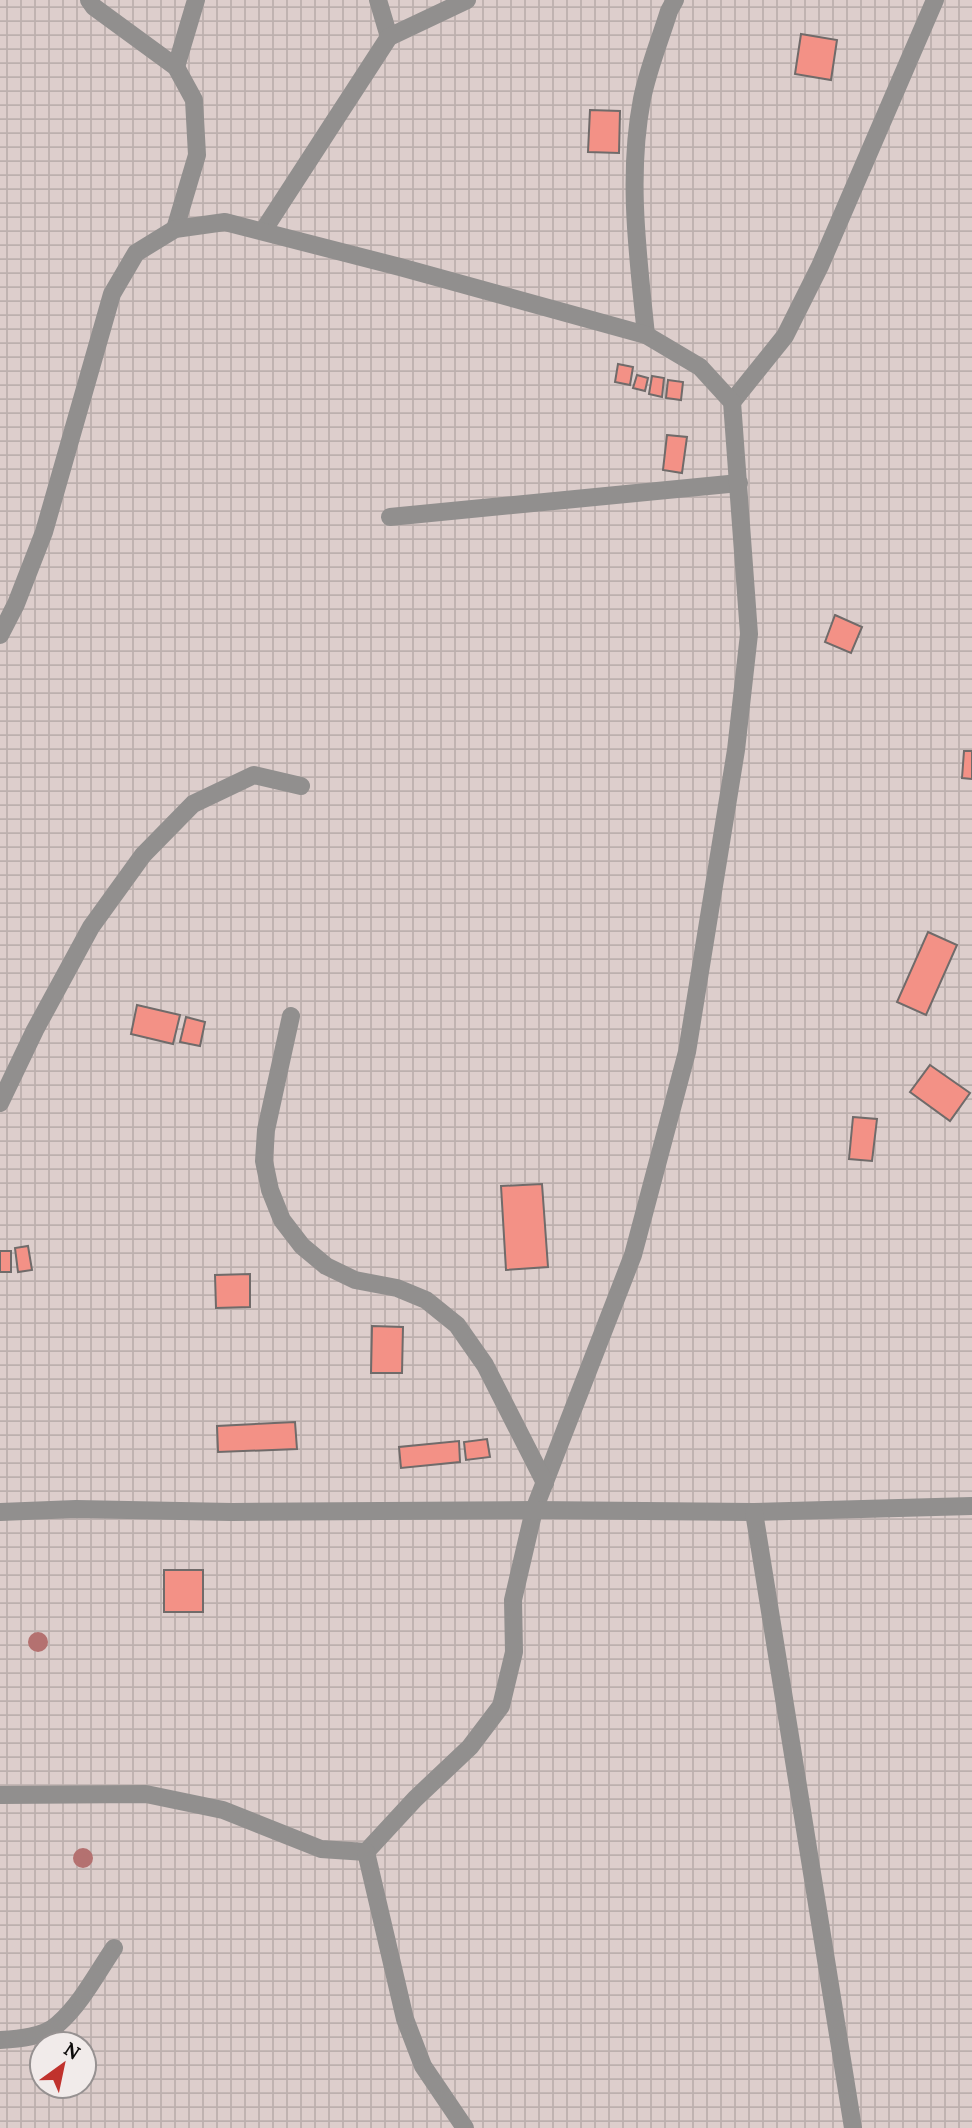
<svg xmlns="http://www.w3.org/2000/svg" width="972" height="2128" font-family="Lora,serif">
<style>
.industrial{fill:url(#industrial-grid);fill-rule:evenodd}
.building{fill:#f39186;stroke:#706b6a;stroke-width:2}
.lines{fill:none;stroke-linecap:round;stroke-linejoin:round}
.minor{stroke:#918f8e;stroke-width:18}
.tree{fill:#b47170}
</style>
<defs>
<pattern id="industrial-grid" width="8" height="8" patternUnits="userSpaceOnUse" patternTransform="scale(1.75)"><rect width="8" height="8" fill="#ddcecc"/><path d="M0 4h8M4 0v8" fill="none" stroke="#bcb0ae"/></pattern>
</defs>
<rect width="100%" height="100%" fill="#e4dddc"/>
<path class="industrial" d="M0 0H972V2128H0ZM42 2044H84V2086H42Z"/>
<g class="building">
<polygon points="801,34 837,40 831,80 795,74"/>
<polygon points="590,110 620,111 619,153 588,152"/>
<polygon points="618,364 633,367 630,385 615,382"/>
<polygon points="637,375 648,378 645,391 633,388"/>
<polygon points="652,376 664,378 662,397 649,394"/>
<polygon points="668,380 683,382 681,400 666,398"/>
<polygon points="667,435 687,437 682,473 663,470"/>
<polygon points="835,615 862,627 851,653 825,642"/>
<polygon points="964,751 972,751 972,779 962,778"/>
<polygon points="928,932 957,945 926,1015 897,1002"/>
<polygon points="137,1005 180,1015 173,1044 131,1034"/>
<polygon points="186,1017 205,1022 200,1046 180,1042"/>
<polygon points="930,1065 970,1093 950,1121 910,1092"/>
<polygon points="853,1117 877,1119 872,1161 849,1159"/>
<polygon points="542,1184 548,1267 506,1270 501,1186"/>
<polygon points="28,1246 32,1270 18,1272 15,1248"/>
<rect x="0" y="1251" width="11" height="21"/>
<polygon points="250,1274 250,1307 216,1308 215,1275"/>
<polygon points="372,1326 403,1327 402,1373 371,1373"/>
<polygon points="295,1422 297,1449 218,1452 217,1426"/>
<polygon points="487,1439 490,1457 466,1460 464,1442"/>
<polygon points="459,1441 460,1462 401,1468 399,1447"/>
<rect x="164" y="1570" width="39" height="42"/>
</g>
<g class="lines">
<g class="minor">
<polyline points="89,0 94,7 176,67 194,100 197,155 175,229"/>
<polyline points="378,0 389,37"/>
<polyline points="176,67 196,0"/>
<polyline points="263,231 389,37 467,0"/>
<path d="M646 335C638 256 627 177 642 99 648 69 660 40 669 11L675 0"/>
<polyline points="732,402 785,336 820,266 935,0"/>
<polyline points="390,517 739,483"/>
<polyline points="0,635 16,604 44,532 112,294 136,253 175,229 225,222 400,267 646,335 700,367 732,402 749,634 736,750 687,1052 633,1255 534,1510 513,1600 514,1652 501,1706 470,1747 415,1799 366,1852"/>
<polyline points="291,1016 266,1130 264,1161 270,1190 282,1220 302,1246 326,1266 355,1280 397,1288 426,1300 457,1325 485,1365 545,1483"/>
<polyline points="0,1103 35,1030 91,927 143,855 193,804 254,775 301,786"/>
<polyline points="0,1512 76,1509 232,1512 534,1510 754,1512 972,1506"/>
<polyline points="754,1512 853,2128"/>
<polyline points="0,1795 146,1794 223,1810 321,1849 366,1852"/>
<polyline points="366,1852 405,2019 423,2066 465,2128"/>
<path d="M0 2040C18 2039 44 2037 58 2024 81 2004 97 1973 114 1948"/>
</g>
</g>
<g class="tree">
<circle cx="38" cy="1642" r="10"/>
<circle cx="83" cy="1858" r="10"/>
</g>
<g transform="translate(63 2065) rotate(33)"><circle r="33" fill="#f1ebea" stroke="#969191" stroke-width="2"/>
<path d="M0-5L12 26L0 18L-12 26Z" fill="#c0322d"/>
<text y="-10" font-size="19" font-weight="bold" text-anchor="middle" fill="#0d0b0b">N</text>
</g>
</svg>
